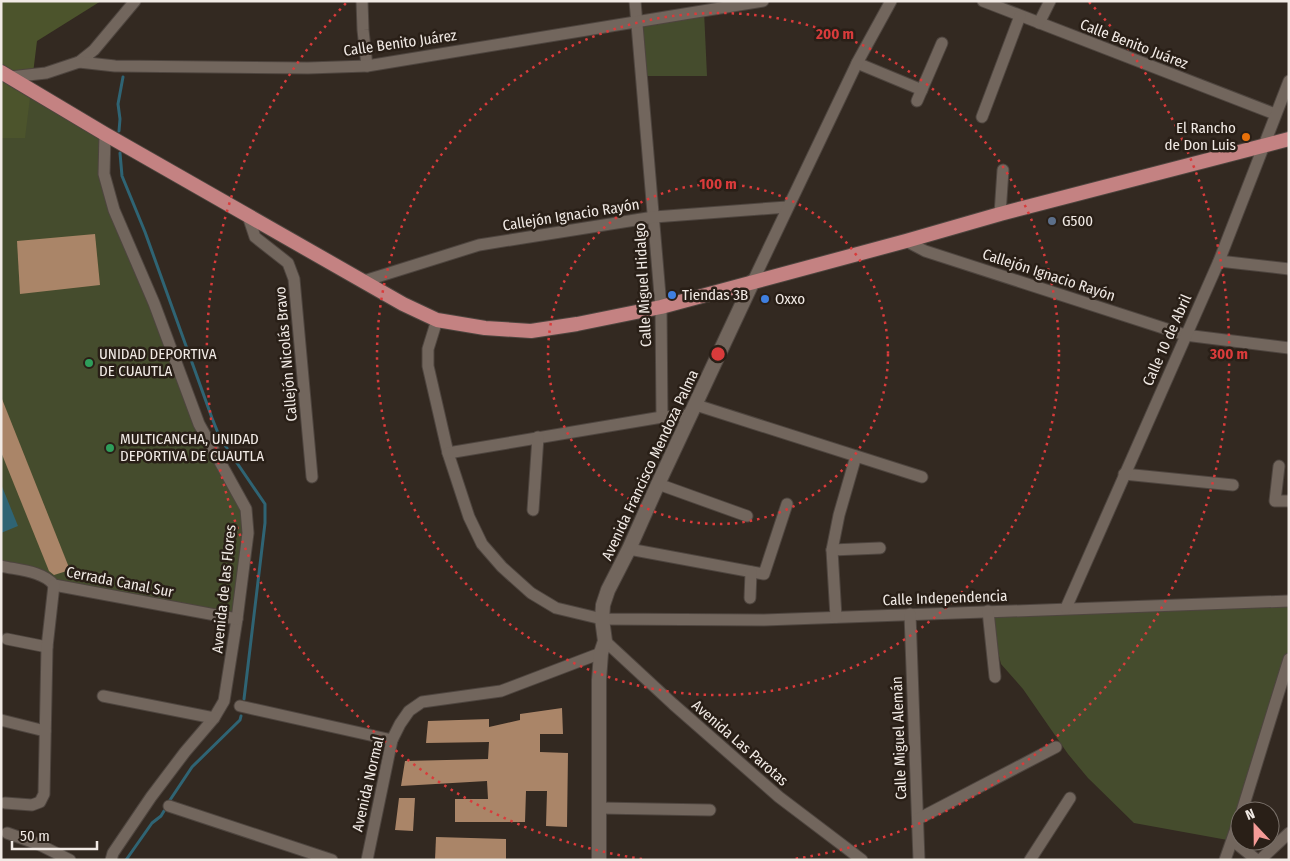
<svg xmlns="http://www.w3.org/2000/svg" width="1290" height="861" font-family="'Fira Sans Condensed',sans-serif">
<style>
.green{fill:#454c2d}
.forest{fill:#4c542c}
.water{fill:#2f6474}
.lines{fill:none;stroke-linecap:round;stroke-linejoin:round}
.stream{stroke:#2f6474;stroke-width:3}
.building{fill:#aa8568}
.minor-casing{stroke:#4e453f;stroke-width:13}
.tertiary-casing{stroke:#4e453f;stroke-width:16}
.primary-casing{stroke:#4e453f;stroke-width:16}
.minor{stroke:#72665d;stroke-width:11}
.tertiary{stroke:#72665d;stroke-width:14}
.primary{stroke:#c48282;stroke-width:14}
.ring{fill:none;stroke:#d93b3b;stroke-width:2.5;stroke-dasharray:2.5 5}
.food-dot{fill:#e8710a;stroke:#291f17;stroke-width:2}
.service-dot{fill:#5c6f8a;stroke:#291f17;stroke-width:2}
.shop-dot{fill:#3f7fe0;stroke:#291f17;stroke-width:2}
.leisure-dot{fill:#2e9e5b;stroke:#291f17;stroke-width:2}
.labels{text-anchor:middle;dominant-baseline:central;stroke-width:5;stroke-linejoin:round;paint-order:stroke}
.street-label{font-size:15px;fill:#f1eae5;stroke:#291f17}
.poi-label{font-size:15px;fill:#f1eae5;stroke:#291f17;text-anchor:start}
.centre{fill:#d93b3b;stroke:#291f17;stroke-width:2.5}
.ring-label{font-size:15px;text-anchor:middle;font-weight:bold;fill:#d93b3b;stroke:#291f17;stroke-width:5;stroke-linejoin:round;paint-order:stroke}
</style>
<rect width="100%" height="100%" fill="#332921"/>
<g class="green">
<polygon points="704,11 707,76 641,76 636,22"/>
<polygon points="1,73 105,134 104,174 199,424 246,509 237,619 54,585 1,566"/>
<polygon points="1289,601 1289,659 1233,841 1134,823 1088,778 1068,754 1023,689 1001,664 988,611"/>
</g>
<polygon class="forest" points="1,1 101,1 37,41 25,138 1,138"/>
<polygon class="water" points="1,484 18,526 1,533"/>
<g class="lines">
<g class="stream">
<polyline points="119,131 120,119 118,104 123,77"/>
<polyline points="120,153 122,176 145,232 212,418 220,438 265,504 265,523 244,699"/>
<polyline points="170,800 192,767 240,720 241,716"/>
<polyline points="126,860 152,823 161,816 164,811"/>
</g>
</g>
<g class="building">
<polygon points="95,234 100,285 20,294 17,241"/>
<polygon points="1,399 2,399 70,570 54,575 49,571 1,452"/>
<polygon points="562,708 563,734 540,734 540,752 568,753 567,827 546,826 547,791 526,791 525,822 455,822 455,799 488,799 487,781 401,786 405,761 488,759 489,742 426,743 428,721 489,719 489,727 520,720 520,714"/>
<polygon points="399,798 415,798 413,831 395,830"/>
<polygon points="436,837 506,839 506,860 435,860"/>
</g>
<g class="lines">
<defs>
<g id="minor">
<polyline points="362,1 363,30 367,66"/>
<polyline points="635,1 661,307 662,417"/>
<polyline points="983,1 1275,114"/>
<polyline points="1039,23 1050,1"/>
<polyline points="79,62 94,50 135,1"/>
<polyline points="857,63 922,90"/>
<polyline points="10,77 46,73 79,62 115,66 308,68 367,66 763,1"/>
<polyline points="917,101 942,43"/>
<polyline points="982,117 1020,16"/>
<polyline points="105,134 104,174 114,210 154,303 199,424 246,509 248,533 237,619 224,701 214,718 185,752 151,797 113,853 111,860"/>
<polyline points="1000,214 1003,170"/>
<polyline points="248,216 255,237 288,263 294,279 312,477"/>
<polyline points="906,241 925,251 1185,335 1289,348"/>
<polyline points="1219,261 1289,269"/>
<polyline points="364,281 479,245 654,217 787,207"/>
<polyline points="753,281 857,63 891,1"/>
<polyline points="437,320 428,349 428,366 448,453 469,517 482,544 502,567 531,593 556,608 602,619 764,620 1289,601"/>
<polyline points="696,405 922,477"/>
<polyline points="448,453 662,417 691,415"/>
<polyline points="1279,466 1275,501 1289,501"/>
<polyline points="1124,474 1233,485"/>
<polyline points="658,484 747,516"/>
<polyline points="533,510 538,437"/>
<polyline points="629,549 764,574 787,504"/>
<polyline points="832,550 880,548"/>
<path d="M1 566C18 570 43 571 54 585L237 619"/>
<polyline points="750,598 751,572"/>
<polyline points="1066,608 1219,261 1289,81"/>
<polyline points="988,611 995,677"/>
<polyline points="910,614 919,860"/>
<polyline points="836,617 832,550 839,515 856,456"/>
<polyline points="7,639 47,647"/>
<polyline points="605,641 673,704 779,797 862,860"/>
<polyline points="103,696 214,718"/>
<polyline points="240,706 392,740"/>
<polyline points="1,720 45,731"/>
<polyline points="5,803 32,805 40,802 44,794 47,647 54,585"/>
<polyline points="169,806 332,860"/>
<polyline points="599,808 710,810"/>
<polyline points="1242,811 1289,659"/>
<polyline points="918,819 1056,747"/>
<polyline points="7,833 38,844 70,860"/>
<polyline points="1233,841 1257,860"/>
<polyline points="367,860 392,740 400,724 409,711 422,702 501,691 601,653"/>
<polyline points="1030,860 1070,798"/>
<polyline points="1225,860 1240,817"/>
<polyline points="1260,860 1289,833"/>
</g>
<polyline id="tertiary" points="599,860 599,680 601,653 605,641 602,619 603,605 608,590 629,549 658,484 753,281"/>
<polyline id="primary" points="1,72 105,134 403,304 437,320 485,328 531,331 577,324 661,307 906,241 1000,214 1289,139"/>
</defs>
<use href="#minor" class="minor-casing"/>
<use href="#tertiary" class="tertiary-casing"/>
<use href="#primary" class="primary-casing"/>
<use href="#minor" class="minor"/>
<use href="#tertiary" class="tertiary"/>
<use href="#primary" class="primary"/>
</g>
<g class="ring">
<circle cx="718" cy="354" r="170"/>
<circle cx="718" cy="354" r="341"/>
<path d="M642 859A511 511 0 0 1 347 2M1089 2A511 511 0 0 1 794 859"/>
</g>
<circle class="food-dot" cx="1246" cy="137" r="5"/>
<circle class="service-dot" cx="1052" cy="221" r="5"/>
<g class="shop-dot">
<circle cx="672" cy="295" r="5"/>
<circle cx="765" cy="299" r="5"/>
</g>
<g class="leisure-dot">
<circle cx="89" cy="363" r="5"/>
<circle cx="110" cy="448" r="5"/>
</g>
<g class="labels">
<g class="street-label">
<text transform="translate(400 43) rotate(-8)">Calle Benito Juárez</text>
<text transform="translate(1134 44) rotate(21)">Calle Benito Juárez</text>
<text transform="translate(571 215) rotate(-9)">Callejón Ignacio Rayón</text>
<text transform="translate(1049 275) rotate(18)">Callejón Ignacio Rayón</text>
<text transform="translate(643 285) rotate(-93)">Calle Miguel Hidalgo</text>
<text transform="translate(1167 340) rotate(-66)">Calle 10 de Abril</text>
<text transform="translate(286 354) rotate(-95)">Callejón Nicolás Bravo</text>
<text transform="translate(650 465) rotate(-65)">Avenida Francisco Mendoza Palma</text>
<text transform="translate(120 582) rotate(11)">Cerrada Canal Sur</text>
<text transform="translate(224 589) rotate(-84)">Avenida de las Flores</text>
<text transform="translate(945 598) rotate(-2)">Calle Independencia</text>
<text transform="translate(899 738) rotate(-92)">Calle Miguel Alemán</text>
<text transform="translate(740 743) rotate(41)">Avenida Las Parotas</text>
<text transform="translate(368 784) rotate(-77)">Avenida Normal</text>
</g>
<g class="poi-label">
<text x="1236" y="128" text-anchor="end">El Rancho<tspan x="1236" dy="17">de Don Luis</tspan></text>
<text x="1062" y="221">G500</text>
<text x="682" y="295">Tiendas 3B</text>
<text x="775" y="299">Oxxo</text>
<text x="99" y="354">UNIDAD DEPORTIVA<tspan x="99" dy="17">DE CUAUTLA</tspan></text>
<text x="120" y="439">MULTICANCHA, UNIDAD<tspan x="120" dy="17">DEPORTIVA DE CUAUTLA</tspan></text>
</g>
</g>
<circle cx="718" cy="354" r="8" class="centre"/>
<g class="ring-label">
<text x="835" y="39">200 m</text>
<text x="718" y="189">100 m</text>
<text x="1229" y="359">300 m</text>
</g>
<rect width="1290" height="861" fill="none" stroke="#f1eae5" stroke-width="5"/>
<g transform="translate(1255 826) rotate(338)"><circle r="24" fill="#291f17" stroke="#797069"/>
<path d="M0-4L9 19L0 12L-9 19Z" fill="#f59b97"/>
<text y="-8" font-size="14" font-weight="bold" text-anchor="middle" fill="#f1eae5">N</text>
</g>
<path d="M12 841v8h85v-8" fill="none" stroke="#f1eae5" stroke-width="2.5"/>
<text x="20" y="841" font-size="15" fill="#f1eae5" stroke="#291f17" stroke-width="4" paint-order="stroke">50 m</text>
</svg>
